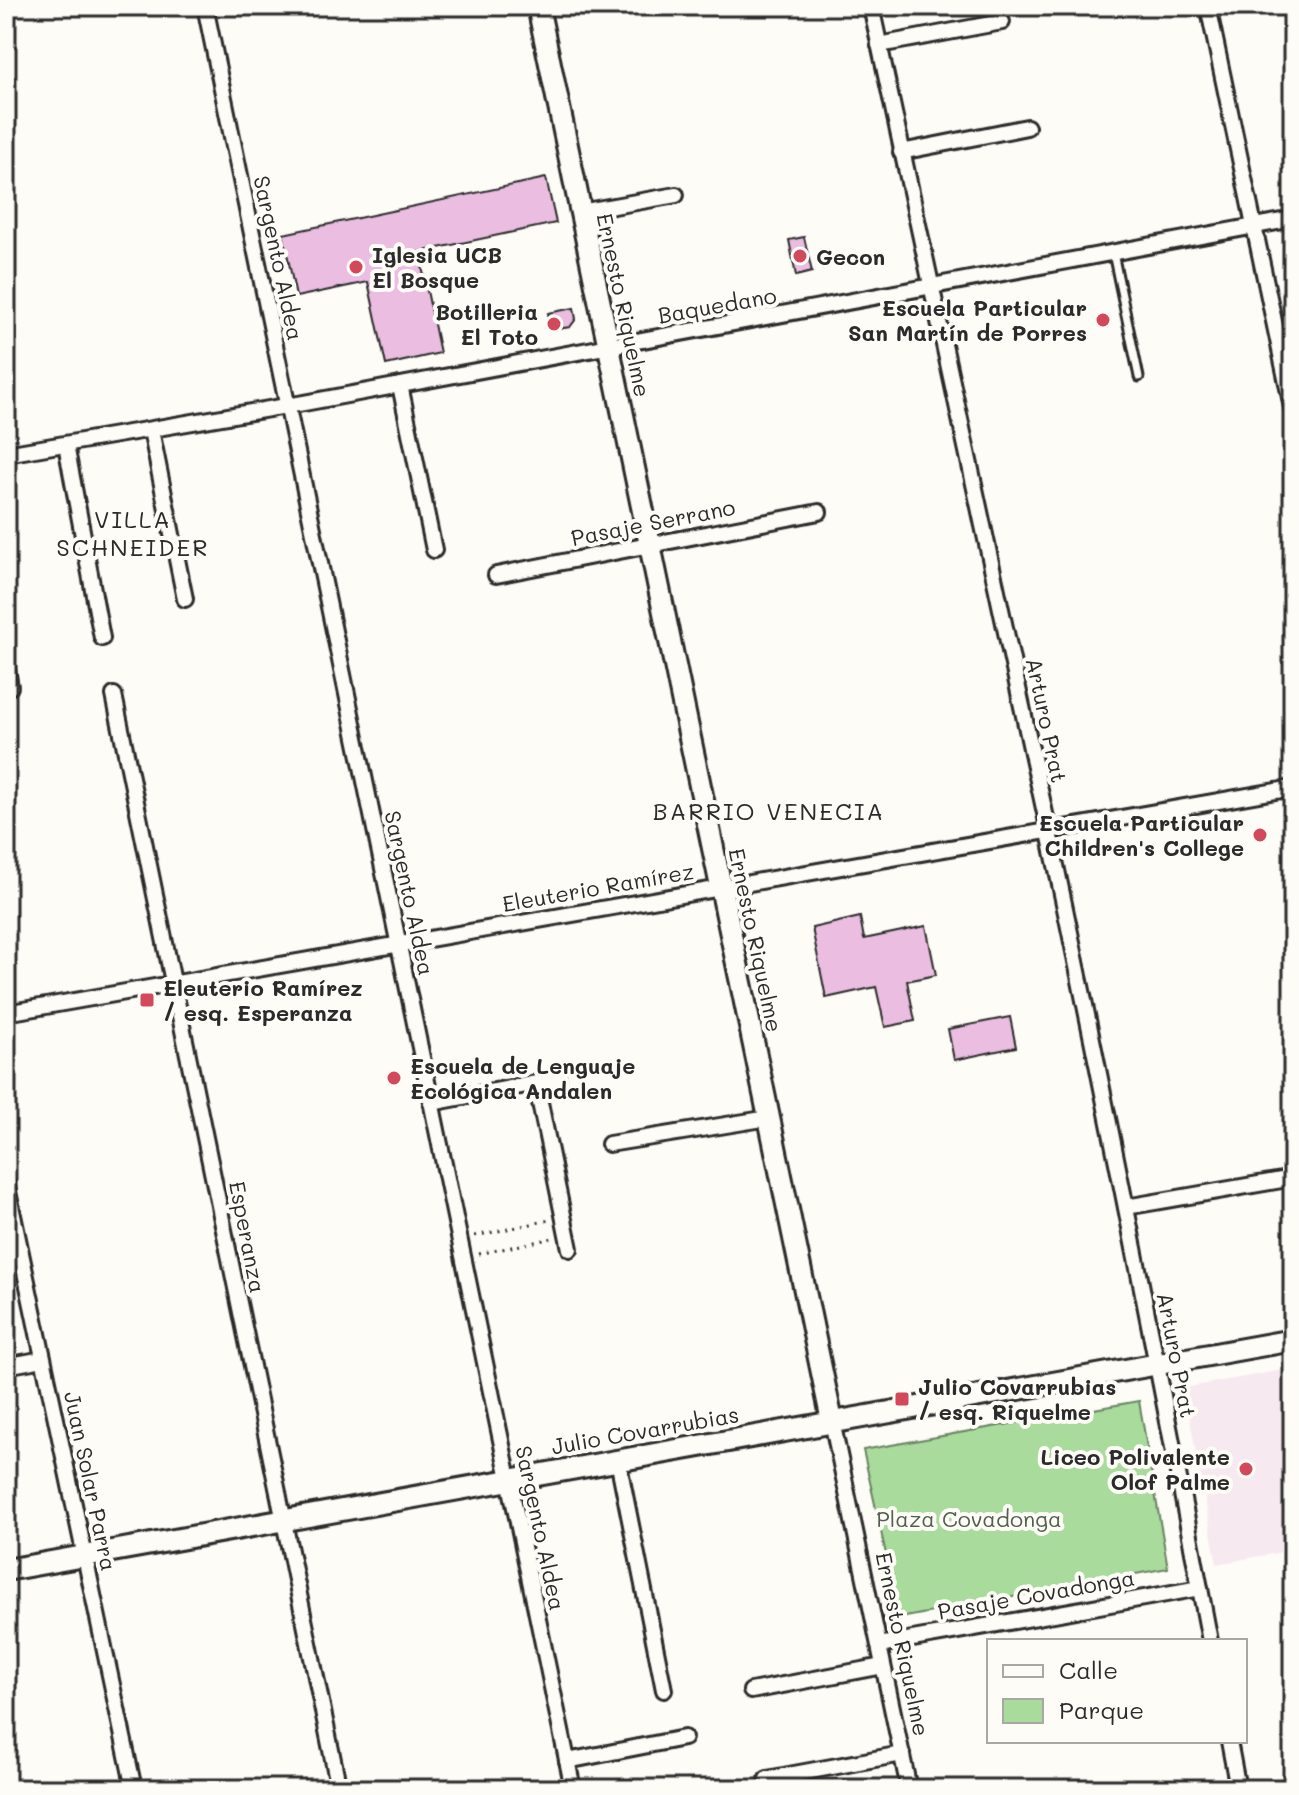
<svg xmlns="http://www.w3.org/2000/svg" width="1299" height="1795" font-family="Mali,sans-serif">
<style>
.built{fill:#f7e9f0}
.green{fill:#a9db9c;stroke:#6a8364;stroke-width:2}
.building{fill:#eabde1;stroke:#2b2b2b;stroke-width:2}
.lines{fill:none;stroke-linecap:round;stroke-linejoin:round}
.lane-casing{stroke:#2b2b2b;stroke-width:13}
.street-casing{stroke:#2b2b2b;stroke-width:20}
.secondary-casing{stroke:#2b2b2b;stroke-width:26}
.path{stroke:#2b2b2b;stroke-width:3;stroke-dasharray:2 6;stroke-linecap:butt}
.lane{stroke:#fdfcf7;stroke-width:7}
.street{stroke:#fdfcf7;stroke-width:14}
.secondary{stroke:#fdfcf7;stroke-width:20}
.poi-dot{fill:#d1495b;stroke:#fdfcf7;stroke-width:3}
.labels{text-anchor:middle;dominant-baseline:central;stroke-width:8;stroke-linejoin:round;paint-order:stroke}
.poi-label{font-size:22px;font-weight:bold;fill:#2b2b2b;stroke:#fdfcf7;text-anchor:start}
.street-label{font-size:22px;fill:#2b2b2b;stroke:#fdfcf7}
.park-label{font-size:22px;fill:#51604d;stroke:#fdfcf7}
.neighbourhood-label{font-size:24px;letter-spacing:2px;fill:#2b2b2b;stroke:#fdfcf7}
</style>
<rect width="100%" height="100%" fill="#fdfcf7"/>
<filter id="ink" filterUnits="userSpaceOnUse"><feTurbulence type="fractalNoise" baseFrequency=".0125" numOctaves="2"/><feDisplacementMap in="SourceGraphic" scale="16" xChannelSelector="R" yChannelSelector="G"/><feConvolveMatrix kernelMatrix="1 2 1 2 8 2 1 2 1" color-interpolation-filters="sRGB"/></filter>
<g filter="url(#ink)">
<polygon class="built" points="1293,1368 1293,1550 1217,1564 1184,1388"/>
<polygon class="green" points="1139,1401 1168,1568 900,1618 863,1450"/>
<g class="building">
<polygon points="546,178 556,223 419,252 440,353 386,365 368,282 296,297 283,234"/>
<polygon points="804,237 812,272 796,276 789,240"/>
<polygon points="574,308 576,319 570,327 551,330 548,313"/>
<polygon points="860,917 864,939 926,926 936,975 907,981 915,1021 885,1027 876,987 826,998 812,928"/>
<polygon points="1010,1017 1016,1047 954,1060 948,1029"/>
</g>
<g class="lines">
<defs>
<polyline id="lane" points="1113,253 1139,377"/>
<g id="street">
<polyline points="205,6 573,1789"/>
<path d="M871 6C928 277 989 547 1046 818 1104 1092 1158 1366 1210 1641"/>
<polyline points="1208,6 1293,412"/>
<polyline points="879,45 1002,22"/>
<polyline points="901,152 1027,127"/>
<polyline points="580,212 676,195"/>
<polyline points="400,385 434,550"/>
<polyline points="151,430 185,599"/>
<polyline points="66,445 102,638"/>
<polyline points="6,454 304,403 1293,219"/>
<polyline points="496,575 819,512"/>
<polyline points="6,664 10,687"/>
<polyline points="114,695 339,1789"/>
<polyline points="6,1013 1293,788"/>
<polyline points="536,1083 570,1249"/>
<polyline points="431,1103 558,1079"/>
<polyline points="609,1144 769,1118"/>
<polyline points="6,1182 134,1789"/>
<polyline points="1126,1207 1293,1178"/>
<polyline points="6,1366 43,1359"/>
<polyline points="832,1421 909,1789"/>
<polyline points="618,1460 664,1690"/>
<polyline points="879,1645 1200,1588"/>
<polyline points="751,1691 883,1666"/>
<polyline points="1229,1741 1238,1789"/>
<polyline points="567,1761 684,1738"/>
<polyline points="767,1779 902,1754"/>
</g>
<g id="secondary">
<polyline points="538,6 832,1421"/>
<polyline points="6,1570 1293,1340"/>
</g>
</defs>
<use href="#lane" class="lane-casing"/>
<use href="#street" class="street-casing"/>
<use href="#secondary" class="secondary-casing"/>
<g class="path">
<polyline points="475,1236 550,1220"/>
<polyline points="479,1254 553,1238"/>
</g>
<use href="#lane" class="lane"/>
<use href="#street" class="street"/>
<use href="#secondary" class="secondary"/>
</g>
</g>
<g class="poi-dot">
<circle cx="800" cy="256" r="8"/>
<circle cx="356" cy="267" r="8"/>
<circle cx="1103" cy="320" r="8"/>
<circle cx="554" cy="324" r="8"/>
<circle cx="1260" cy="835" r="8"/>
<rect x="139" y="992" width="16" height="16" rx="4"/>
<circle cx="394" cy="1078" r="8"/>
<rect x="894" y="1391" width="16" height="16" rx="4"/>
<circle cx="1246" cy="1469" r="8"/>
</g>
<g class="labels">
<g class="poi-label">
<text x="372" y="254">Iglesia UCB<tspan x="372" dy="25">El Bosque</tspan></text>
<text x="816" y="256">Gecon</text>
<text x="1087" y="307" text-anchor="end">Escuela Particular<tspan x="1087" dy="25">San Martín de Porres</tspan></text>
<text x="538" y="311" text-anchor="end">Botilleria<tspan x="538" dy="25">El Toto</tspan></text>
<text x="1244" y="822" text-anchor="end">Escuela Particular<tspan x="1244" dy="25">Children's College</tspan></text>
<text x="163" y="987">Eleuterio Ramírez<tspan x="163" dy="25">/ esq. Esperanza</tspan></text>
<text x="410" y="1065">Escuela de Lenguaje<tspan x="410" dy="25">Ecológica Andalen</tspan></text>
<text x="918" y="1386">Julio Covarrubias<tspan x="918" dy="25">/ esq. Riquelme</tspan></text>
<text x="1230" y="1456" text-anchor="end">Liceo Polivalente<tspan x="1230" dy="25">Olof Palme</tspan></text>
</g>
<g class="street-label">
<text transform="translate(279 258) rotate(78)">Sargento Aldea</text>
<text transform="translate(624 305) rotate(78)">Ernesto Riquelme</text>
<text transform="translate(717 305) rotate(-10)">Baquedano</text>
<text transform="translate(653 522) rotate(-11)">Pasaje Serrano</text>
<text transform="translate(1047 720) rotate(78)">Arturo Prat</text>
<text transform="translate(598 887) rotate(-10)">Eleuterio Ramírez</text>
<text transform="translate(410 893) rotate(78)">Sargento Aldea</text>
<text transform="translate(756 940) rotate(78)">Ernesto Riquelme</text>
<text transform="translate(248 1237) rotate(79)">Esperanza</text>
<text transform="translate(1177 1355) rotate(79)">Arturo Prat</text>
<text transform="translate(645 1430) rotate(-10)">Julio Covarrubias</text>
<text transform="translate(91 1481) rotate(78)">Juan Solar Parra</text>
<text transform="translate(541 1528) rotate(78)">Sargento Aldea</text>
<text transform="translate(1036 1594) rotate(-10)">Pasaje Covadonga</text>
<text transform="translate(903 1644) rotate(78)">Ernesto Riquelme</text>
</g>
<g class="park-label">
<text x="969" y="1518">Plaza Covadonga</text>
</g>
<g class="neighbourhood-label">
<text x="133" y="518">VILLA<tspan x="133" dy="28">SCHNEIDER</tspan></text>
<text x="769" y="810">BARRIO VENECIA</text>
</g>
</g>
<rect width="1299" height="1795" fill="none" stroke="#fdfcf7" stroke-width="32"/>
<rect x="16" y="16" width="1267" height="1763" fill="none" stroke="#2b2b2b" stroke-width="3" filter="url(#ink)"/>
<rect x="987" y="1639" width="260" height="104" fill="#fdfcf7" stroke="#a9a8a5" stroke-width="2"/>
<rect x="1003" y="1665" width="40" height="12" fill="#fdfcf7" stroke="#a9a8a5" stroke-width="2"/>
<text x="1059" y="1679" font-size="24" fill="#2b2b2b">Calle</text>
<rect x="1003" y="1699" width="40" height="24" fill="#a9db9c" stroke="#a9a8a5" stroke-width="2"/>
<text x="1059" y="1719" font-size="24" fill="#2b2b2b">Parque</text>
</svg>
